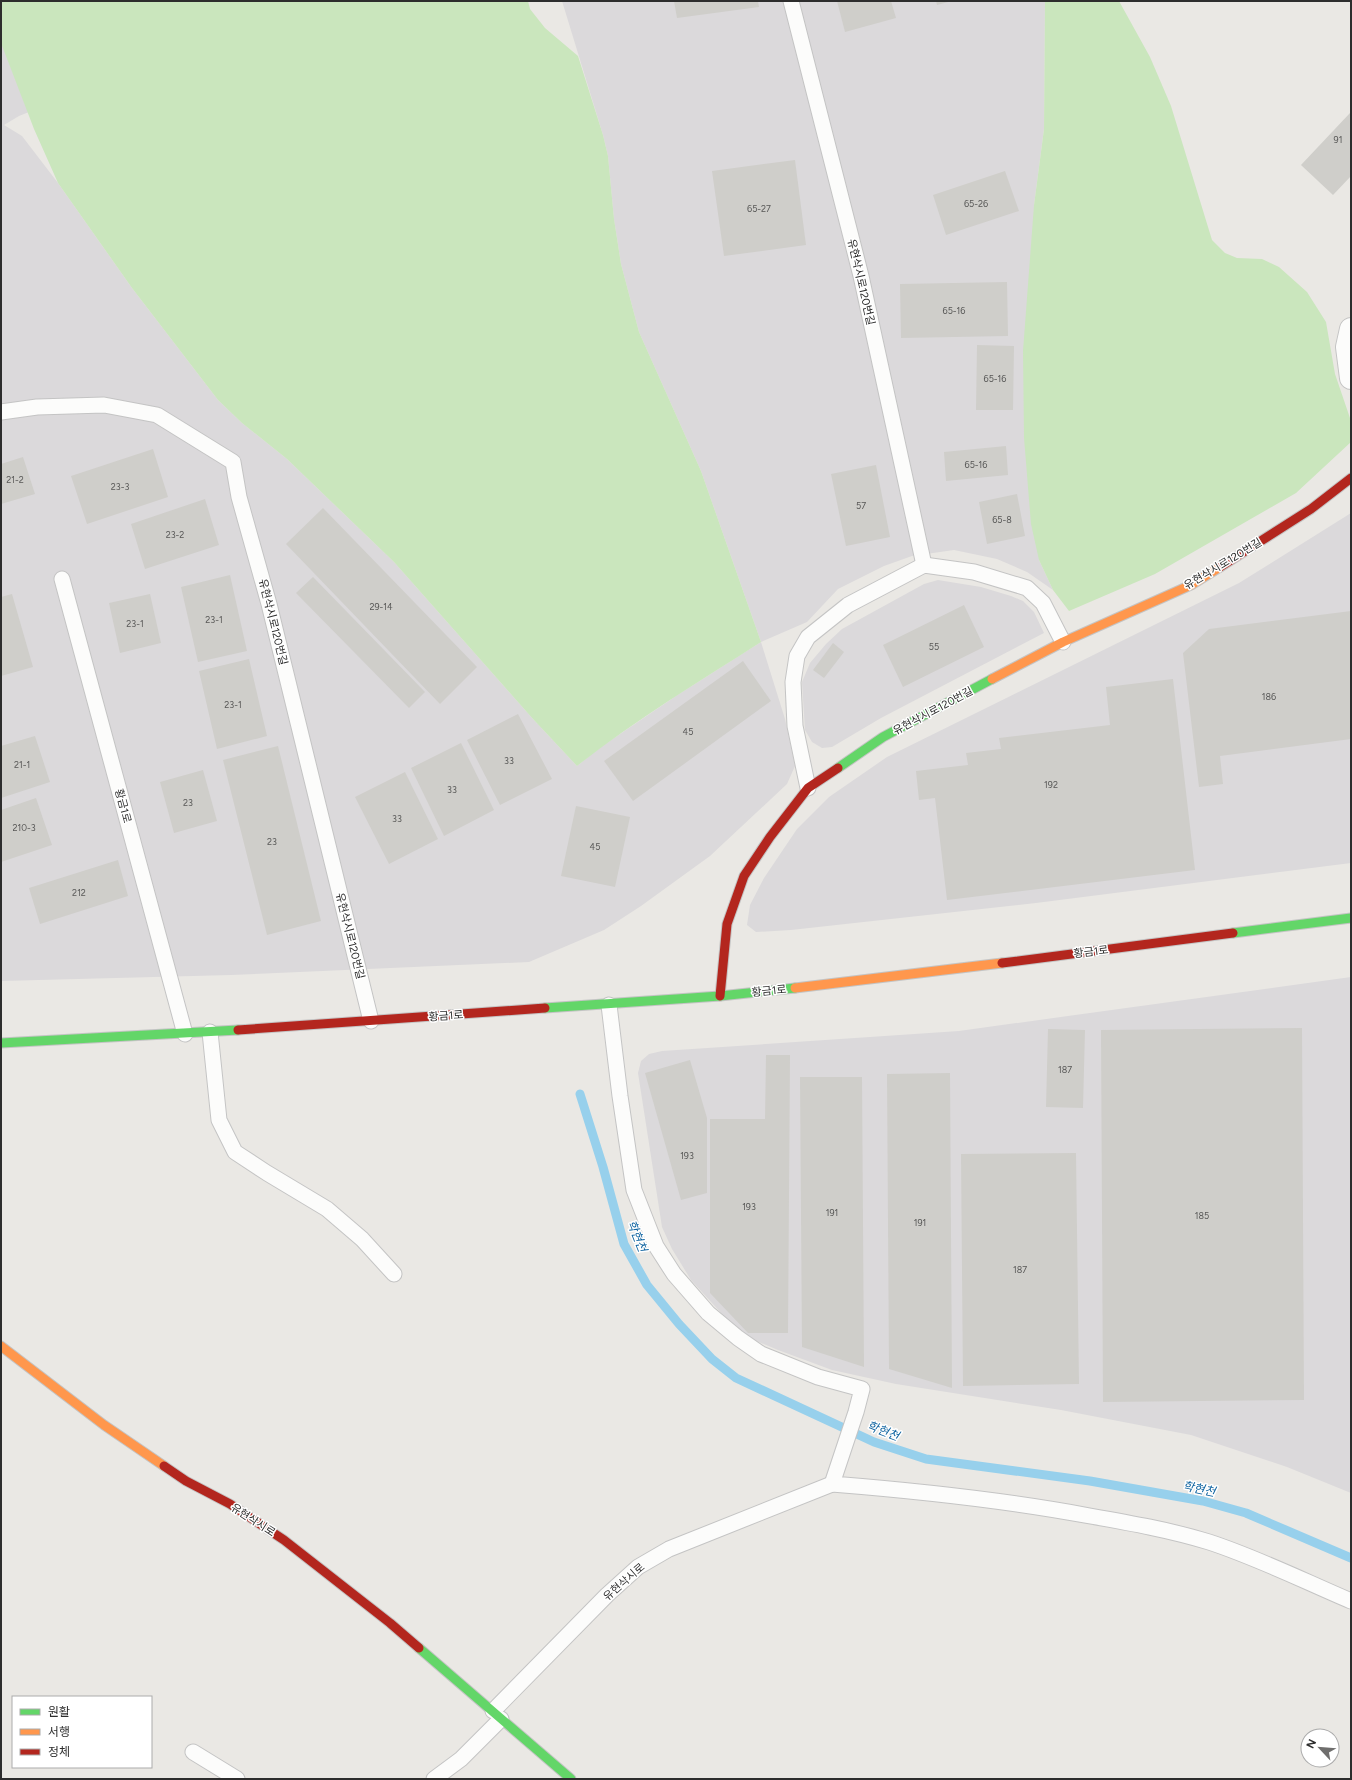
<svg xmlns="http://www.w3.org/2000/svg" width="1352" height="1780" font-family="Figtree,'Noto Sans KR',sans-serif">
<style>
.industrial{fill:#dbd9db}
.green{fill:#cae6bd}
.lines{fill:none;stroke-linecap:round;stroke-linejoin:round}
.stream{stroke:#97d0ec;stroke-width:9}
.building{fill:#cfceca}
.lane-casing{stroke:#c4c4c4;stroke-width:17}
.street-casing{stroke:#c4c4c4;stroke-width:24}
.fast-casing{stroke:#c4c4c4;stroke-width:11}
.slow-casing{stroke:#c4c4c4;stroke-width:11}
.jam-casing{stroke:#c4c4c4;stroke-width:11}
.lane{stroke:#fcfcfb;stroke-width:15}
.street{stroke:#fcfcfb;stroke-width:22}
.fast{stroke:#63d668;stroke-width:9}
.slow{stroke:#ff974d;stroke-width:9}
.jam{stroke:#b3261e;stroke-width:9}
.labels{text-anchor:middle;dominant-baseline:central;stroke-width:3;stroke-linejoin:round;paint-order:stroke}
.number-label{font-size:9px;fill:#575756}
.street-label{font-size:11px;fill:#2d2d2d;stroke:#fff}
.water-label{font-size:12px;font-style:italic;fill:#0e63a0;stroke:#fff}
</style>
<rect width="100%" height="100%" fill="#eae8e4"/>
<g class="industrial">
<polygon points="1,1 54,102 19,116 4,125 22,136 58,183 132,288 218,400 242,423 287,459 394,562 533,719 577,766 598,749 676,696 761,642 701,471 639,332 621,264 614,219 608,156 603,135 562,1 1045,1 1044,129 1034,205 1039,560 1053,590 1027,572 997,559 954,550 912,556 884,566 838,589 807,622 761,642 785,719 795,766 787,784 710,856 641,906 604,930 529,962 231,975 1,981"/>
<polygon points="1351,513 1351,863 1036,903 791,930 756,932 747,925 750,905 764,878 797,829 829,797 887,757 1239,583"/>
<polygon points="938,580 981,587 1011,596 1023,601 1034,612 1044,633 881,718 832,747 822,748 812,742 805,730 802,682 810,663 826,644 842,629 924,584"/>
<polygon points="1351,977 1351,1493 1287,1467 1191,1435 1061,1410 896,1384 832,1370 778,1350 754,1340 733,1326 691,1280 672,1249 662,1227 638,1073 641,1061 649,1054 662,1051 959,1031"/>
</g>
<g class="green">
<path d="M1 1H528L530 9 545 28 578 56 603 135 608 156 614 219 621 264 639 332 701 471 761 642C699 682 635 720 577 766L533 719 394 562 287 459 242 423 218 400 132 288 58 183 34 129 1 43Z"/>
<polygon points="1045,1 1119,1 1150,57 1171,106 1212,240 1225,253 1237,258 1262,259 1279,267 1307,292 1326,322 1335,374 1351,421 1351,442 1296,493 1155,574 1069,611 1053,590 1039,560 1031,524 1024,438 1023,351 1034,205 1044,129"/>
</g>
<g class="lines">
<polyline class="stream" points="580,1094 603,1167 624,1244 647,1285 679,1324 712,1359 736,1378 874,1442 926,1459 1090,1481 1203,1501 1246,1513 1351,1558"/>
</g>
<g class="building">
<polygon points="674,1 758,1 759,7 677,18"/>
<polygon points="837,1 891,1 896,18 845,32"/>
<polygon points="936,1 952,1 937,5"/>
<polygon points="1350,113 1351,176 1333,195 1301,165"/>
<polygon points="795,160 806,245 724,256 712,171"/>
<polygon points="1005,171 1019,211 946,235 933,195"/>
<polygon points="1007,282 1008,336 901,338 900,284"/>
<polygon points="977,345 1014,346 1013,410 976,410"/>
<polygon points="1006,446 1008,475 946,481 944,452"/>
<polygon points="153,449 168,497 87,524 71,476"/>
<polygon points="23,457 35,494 1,504 1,464"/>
<polygon points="876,465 890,537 846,546 831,474"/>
<polygon points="1017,494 1025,536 987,544 979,502"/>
<polygon points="205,499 219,545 145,569 131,524"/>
<polygon points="323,508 477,667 440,704 286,544"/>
<polygon points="230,575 247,651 198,662 181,587"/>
<polygon points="313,577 425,692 409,708 296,593"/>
<polygon points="12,594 33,667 1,676 1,597"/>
<polygon points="150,594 161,643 120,653 109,603"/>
<polygon points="964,605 984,647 903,687 883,645"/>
<polygon points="1351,611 1351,739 1220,756 1223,784 1199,787 1183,653 1209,629"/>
<polygon points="833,643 844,652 824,678 813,670"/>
<polygon points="249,659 267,736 217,749 199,671"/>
<polygon points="743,661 771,701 633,801 604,761"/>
<polygon points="1173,679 1195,870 947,900 935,798 919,800 916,771 968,765 966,753 1001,749 999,738 1110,725 1106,687"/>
<polygon points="518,714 552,779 500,805 467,740"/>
<polygon points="35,736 50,782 1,798 1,746"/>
<polygon points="461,743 494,810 444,836 411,768"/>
<polygon points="278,746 321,921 267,935 223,760"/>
<polygon points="203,770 217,821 174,833 160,782"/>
<polygon points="405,772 438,839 389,864 355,797"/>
<polygon points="36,798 52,845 1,862 1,810"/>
<polygon points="576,806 630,817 615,887 561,876"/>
<polygon points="118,860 128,896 40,924 29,888"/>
<polygon points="1302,1028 1304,1400 1103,1402 1101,1030"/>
<polygon points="1048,1029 1085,1030 1083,1108 1046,1107"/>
<polygon points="766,1055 790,1055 788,1333 748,1333 710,1293 710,1119 765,1119"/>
<polygon points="690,1060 707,1118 707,1193 681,1200 645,1073"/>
<polygon points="950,1073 952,1388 889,1369 887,1074"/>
<polygon points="800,1077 862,1077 864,1367 802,1347"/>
<polygon points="1076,1153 1079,1384 963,1386 961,1154"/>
</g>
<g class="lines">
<defs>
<g id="lane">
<polyline points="791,1 861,276 924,565"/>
<polyline points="1,412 37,407 104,405 157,415 233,462 239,497 269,604 371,1021"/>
<polyline points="62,579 185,1034"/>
<polyline points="808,788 795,726 793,682 797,656 808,637 848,605 924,565 974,572 1027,588 1043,603 1063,642"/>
<path d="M609 1005 620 1096 634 1190 656 1246 674 1274 708 1313 738 1338 761 1354 818 1377 862 1389 856 1412 832 1484C919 1491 1005 1500 1090 1516 1130 1523 1170 1530 1209 1542 1258 1558 1304 1581 1351 1601"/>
<polyline points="210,1032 219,1120 235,1152 267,1173 327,1209 362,1239 394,1274"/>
<polyline points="493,1711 607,1595 638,1567 669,1549 832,1484"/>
<polyline points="193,1752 237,1779"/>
<polyline points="434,1779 461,1759 501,1719"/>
</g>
<polyline id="street" points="1351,329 1347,347 1351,378"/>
<g id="fast">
<polyline points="838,768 883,737 992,679"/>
<polyline points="1233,933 1351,918"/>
<polyline points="545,1008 720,996 795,988"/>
<polyline points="1,1043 238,1030"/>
<polyline points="419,1648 571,1779"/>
</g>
<g id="slow">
<polyline points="992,679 1063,642 1191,585 1220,567"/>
<polyline points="795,988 1002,963"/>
<polyline points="1,1346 104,1425 164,1466"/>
</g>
<g id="jam">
<polyline points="1220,567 1311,509 1351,478"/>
<polyline points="1002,963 1233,933"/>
<polyline points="720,996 727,924 744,876 770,837 808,788 838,768"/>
<polyline points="238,1030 545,1008"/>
<polyline points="164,1466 186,1481 230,1504 284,1540 390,1623 419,1648"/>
</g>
</defs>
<use href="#lane" class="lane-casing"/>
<use href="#street" class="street-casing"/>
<use href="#fast" class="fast-casing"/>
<use href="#slow" class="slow-casing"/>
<use href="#jam" class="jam-casing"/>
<use href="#lane" class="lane"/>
<use href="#street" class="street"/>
<use href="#fast" class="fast"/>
<use href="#slow" class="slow"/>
<use href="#jam" class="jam"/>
</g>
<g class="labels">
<g class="number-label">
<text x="1338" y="139">91</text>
<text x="976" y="203">65-26</text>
<text x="759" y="208">65-27</text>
<text x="954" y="310">65-16</text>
<text x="995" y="378">65-16</text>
<text x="976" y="464">65-16</text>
<text x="15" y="479">21-2</text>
<text x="120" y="486">23-3</text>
<text x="861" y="505">57</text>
<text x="1002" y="519">65-8</text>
<text x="175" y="534">23-2</text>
<text x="381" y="606">29-14</text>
<text x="214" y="619">23-1</text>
<text x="135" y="623">23-1</text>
<text x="934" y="646">55</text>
<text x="1269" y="696">186</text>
<text x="233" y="704">23-1</text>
<text x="688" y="731">45</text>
<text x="509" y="760">33</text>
<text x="22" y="764">21-1</text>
<text x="1051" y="784">192</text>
<text x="452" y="789">33</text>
<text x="188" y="802">23</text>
<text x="397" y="818">33</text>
<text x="24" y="827">210-3</text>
<text x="272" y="841">23</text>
<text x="595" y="846">45</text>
<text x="79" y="892">212</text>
<text x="1065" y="1069">187</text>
<text x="687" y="1155">193</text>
<text x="749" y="1206">193</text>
<text x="832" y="1212">191</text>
<text x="1202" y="1215">185</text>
<text x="920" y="1222">191</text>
<text x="1020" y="1269">187</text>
</g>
<g class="street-label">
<text transform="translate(861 282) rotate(77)">유현삭시로120번길</text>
<text transform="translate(1223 564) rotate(-31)">유현삭시로120번길</text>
<text transform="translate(273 622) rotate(76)">유현삭시로120번길</text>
<text transform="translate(933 711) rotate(-28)">유현삭시로120번길</text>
<text transform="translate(123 806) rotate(75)">황금1로</text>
<text transform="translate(350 936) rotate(76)">유현삭시로120번길</text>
<text transform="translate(1091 952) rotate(-7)">황금1로</text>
<text transform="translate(769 991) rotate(-6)">황금1로</text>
<text transform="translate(446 1016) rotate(-4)">황금1로</text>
<text transform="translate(253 1520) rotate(33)">유현삭시로</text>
<text transform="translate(624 1582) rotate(-41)">유현삭시로</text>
</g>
<g class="water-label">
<text transform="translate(637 1236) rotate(68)">학현천</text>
<text transform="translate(883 1431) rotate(21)">학현천</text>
<text transform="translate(1199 1489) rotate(12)">학현천</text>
</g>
</g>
<rect width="1352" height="1780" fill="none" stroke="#2d2d2d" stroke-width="4"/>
<rect x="12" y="1696" width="140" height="72" fill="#ffffff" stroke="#ababab"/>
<rect x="20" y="1709" width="20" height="6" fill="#63d668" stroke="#ababab"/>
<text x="48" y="1716" font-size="12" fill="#2d2d2d">원활</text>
<rect x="20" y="1729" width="20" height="6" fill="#ff974d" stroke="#ababab"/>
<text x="48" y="1736" font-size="12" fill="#2d2d2d">서행</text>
<rect x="20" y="1749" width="20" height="6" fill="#b3261e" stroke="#ababab"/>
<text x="48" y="1756" font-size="12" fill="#2d2d2d">정체</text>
<g transform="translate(1320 1748) rotate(296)"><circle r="19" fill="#ffffff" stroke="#ababab"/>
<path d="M0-3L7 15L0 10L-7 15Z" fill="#6f6e6d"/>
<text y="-6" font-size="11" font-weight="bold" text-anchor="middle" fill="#2d2d2d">N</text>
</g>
</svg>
